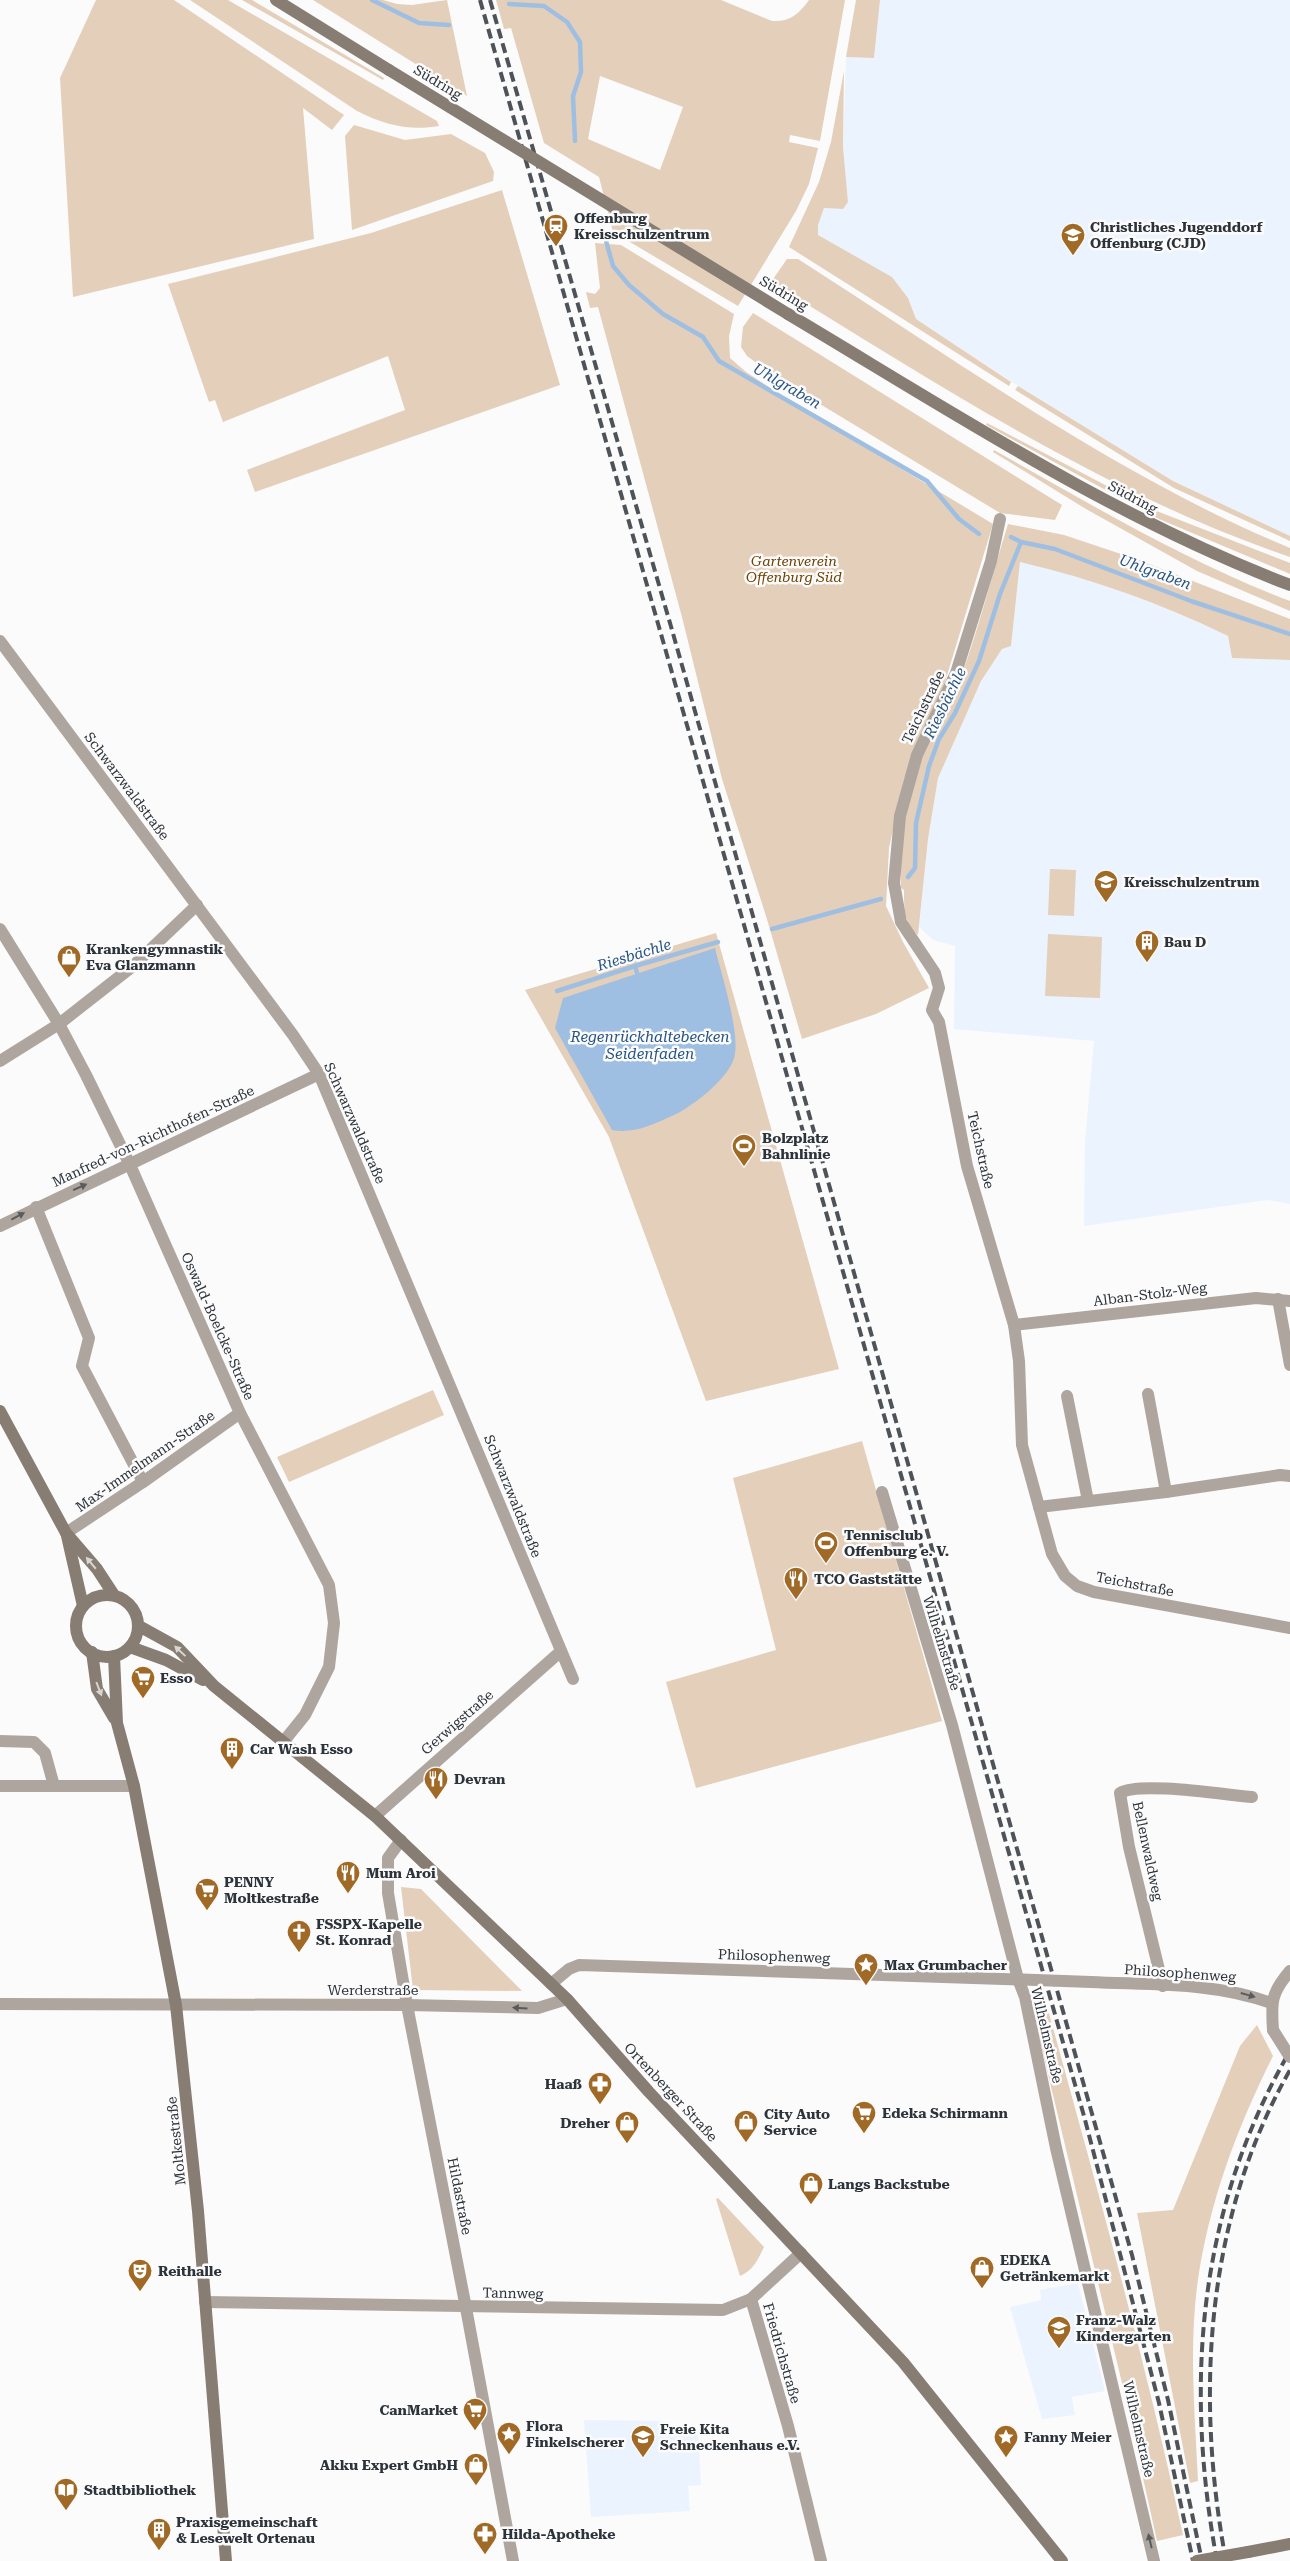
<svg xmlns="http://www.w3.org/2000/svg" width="1290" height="2561" font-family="'Roboto Serif',serif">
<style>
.built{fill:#ebf4fe}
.green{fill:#e4cfba;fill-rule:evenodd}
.water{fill:#9fbfe2}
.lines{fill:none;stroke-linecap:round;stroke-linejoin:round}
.stream{stroke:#9fbfe2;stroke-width:4.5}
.street{stroke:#aea69e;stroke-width:12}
.secondary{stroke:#887d72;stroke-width:12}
.rail{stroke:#4e5359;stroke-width:4;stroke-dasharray:10 5;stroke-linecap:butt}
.street-bridge{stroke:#aea69e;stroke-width:12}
.secondary-bridge{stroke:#887d72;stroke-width:12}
.oneway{fill:#5a5b5d}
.oneway2{fill:#d8d5d2}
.labels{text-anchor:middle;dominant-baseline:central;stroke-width:5;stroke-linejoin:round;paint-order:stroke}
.street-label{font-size:14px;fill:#2d333a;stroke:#fbfbfb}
.poi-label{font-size:14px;font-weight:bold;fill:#2d333a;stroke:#fbfbfb;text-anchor:start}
.park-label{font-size:14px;font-style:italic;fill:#6c4000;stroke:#fbfbfb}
.water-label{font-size:15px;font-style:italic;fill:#265381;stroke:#fbfbfb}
</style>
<rect width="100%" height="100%" fill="#fbfbfb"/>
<g class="built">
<polygon points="880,0 1290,0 1290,536 1173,481 1041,401 916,319 908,298 892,277 818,235 818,225 824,208 842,209 848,202 843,147 846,57 874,58"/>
<polygon points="1020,562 1079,576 1127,592 1209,627 1228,636 1232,658 1290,660 1290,1204 1268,1200 1084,1226 1085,1141 1094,1041 954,1029 955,946 933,940 919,927 928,839 938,778 951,745 981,681 1002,649 1011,646"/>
<polygon points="1078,2283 1105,2391 1072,2397 1075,2415 1042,2419 1010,2307 1041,2300 1040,2290"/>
<polygon points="584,2420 670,2421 671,2432 698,2431 701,2485 688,2486 690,2511 591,2517"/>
</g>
<g class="green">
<polygon points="96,0 174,0 344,115 332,130 303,108 314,239 73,297 60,78"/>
<path d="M190 0H228L437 121 439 126C409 131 385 125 357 111Z"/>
<polygon points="242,0 252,0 384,78 383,80"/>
<polygon points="313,0 383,0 397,4 412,5 447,0 467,96"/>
<path d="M496 0H721L772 21C790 22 799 14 809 0H845L820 141 790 135 789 142 818 148 809 184 796 211 738 306 613 232 599 177 544 143 511 28 504 29ZM600 76 683 107 660 170 588 139Z"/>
<polygon points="856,0 880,0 874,58 846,57"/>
<polygon points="844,71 843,147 848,202 843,209 824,208 818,225 818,235 892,277 908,298 916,319 1011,382 1009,386 789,247 819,182 831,142"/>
<polygon points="354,125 405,140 451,134 485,153 494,172 493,181 352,230 345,136"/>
<polygon points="502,190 560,385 255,492 247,470 405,410 388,356 223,422 215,400 209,402 168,284 371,233"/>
<polygon points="595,243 621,245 734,314 729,336 730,358 746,372 807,412 993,524 938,705 904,780 889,848 886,906 903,942 929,988 876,1014 802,1039 766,916 722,779 682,617 598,307 590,308 586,292 595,294 600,288"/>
<path d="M787 259H798C958 361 1114 475 1290 548V557C1103 493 939 385 771 282Z"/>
<polygon points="753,313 1062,505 1055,520 1000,513 782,381 747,356 741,347 743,327"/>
<polygon points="1018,386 1173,481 1290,536 1290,541 1174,488 1015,390"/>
<polygon points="987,423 1149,508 1290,563 1290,574 1159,519 986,425"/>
<path d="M994 450C1090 504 1187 562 1290 601V611L1197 571 1086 509 993 452Z"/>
<path d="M1008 524 1064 535 1139 560 1290 619V660L1232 658 1228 636C1160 603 1093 579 1020 562L1011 646 1002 649 981 681 938 778 928 839 918 935C904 921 904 910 904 890L901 888C900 843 906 790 925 749 937 725 952 703 961 677 979 627 992 575 1008 524Z"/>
<polygon points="1050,869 1076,870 1074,916 1048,915"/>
<polygon points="716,933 839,1369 706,1401 609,1137 525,990"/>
<polygon points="1048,934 1102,937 1100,998 1045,996"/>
<polygon points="433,1390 444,1415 289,1482 277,1457"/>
<polygon points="862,1441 942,1721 696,1788 666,1682 776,1650 733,1478"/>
<polygon points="401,1887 421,1889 522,1991 413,1990"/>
<path d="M1038 1995H1044C1093 2174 1144 2353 1183 2535L1157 2541 1122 2383 1031 2003Z"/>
<path d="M1257 2025 1273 2056C1236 2130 1208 2205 1197 2287 1189 2350 1195 2417 1198 2481L1190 2483 1137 2213 1173 2210 1240 2046Z"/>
<path d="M718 2198 764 2247C758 2259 753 2271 740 2276L716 2199Z"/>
</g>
<path class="water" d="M715 948C721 973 743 1040 733 1061 725 1081 693 1106 674 1115 654 1124 635 1134 612 1130L555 1028 563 998Z"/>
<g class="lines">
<g class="stream">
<polyline points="372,0 419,23 449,25"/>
<polyline points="509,4 544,6 567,22 580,42 581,72 573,96 575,141"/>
<polyline points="606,241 613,266 629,285 663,314 703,337 719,361 927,481 959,519 979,534"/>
<polyline points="1011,537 1021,542 1055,549 1191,601 1290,634"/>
<polyline points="908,877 915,868 916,823 929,766 939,739 955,713 979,661 1000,594 1021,542"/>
<polyline points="772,929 881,899"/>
<polyline points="635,966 637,973"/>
<polyline points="557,991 635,966 718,942"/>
</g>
<g class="street">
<polyline points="1000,519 991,561 956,673 917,755 900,816 894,883 901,922 935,973 939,988 932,1010 939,1022 967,1166 1014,1325 1019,1361 1022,1445 1052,1554 1065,1576 1077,1586 1094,1592 1290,1628"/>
<polyline points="0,641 293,1035 319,1074 573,1679"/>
<polyline points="0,929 59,1024 86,1075 130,1165 240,1413 329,1585 334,1623 329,1667 305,1715 284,1741"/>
<polyline points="0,1061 59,1024 133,966 197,905"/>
<polyline points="36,1207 89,1338 82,1366 143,1482"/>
<polyline points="0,1226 319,1074"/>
<polyline points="1278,1299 1290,1365"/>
<polyline points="1014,1325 1256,1298 1290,1301"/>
<polyline points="1148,1394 1166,1492"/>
<polyline points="1067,1396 1088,1501"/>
<polyline points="882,1492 952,1725 1018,1979 1025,1997 1056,2148 1154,2561"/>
<polyline points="1039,1507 1166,1492 1280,1475 1290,1476"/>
<polyline points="66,1533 143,1482 240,1413"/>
<polyline points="0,1741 34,1742 45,1753 54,1786"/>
<polyline points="0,1786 134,1786"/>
<polyline points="375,1816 560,1652"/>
<polyline points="401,1840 388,1858 388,1893 407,2005 466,2308 513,2561"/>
<path d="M1091 1982C1151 1985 1215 1982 1271 2003"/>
<polyline points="551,1984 569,1969 579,1965 1036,1980"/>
<path d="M1163 1986 1129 1847 1120 1793C1139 1781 1226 1795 1252 1797"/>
<polyline points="0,2004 407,2005 538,2008 567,1999"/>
<path d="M1273 2030C1271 2002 1271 1993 1290 1971"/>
<polyline points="751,2299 788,2426 821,2561"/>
<polyline points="205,2302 723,2310 751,2299 801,2253"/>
</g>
<g class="secondary">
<polyline points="276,0 389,70"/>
<path d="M788 314C951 411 1112 517 1290 585"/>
<polyline points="0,1411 66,1533 97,1569 114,1595"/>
<polyline points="67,1536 83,1606"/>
<circle cx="107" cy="1626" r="31"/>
<polyline points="139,1626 177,1647 214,1686 375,1816 567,1999 649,2092 903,2362 1062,2561"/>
<polyline points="130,1647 166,1660 203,1680"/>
<polyline points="92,1652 97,1689 114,1718"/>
<polyline points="114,1656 117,1723 134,1786 176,2005 198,2211 226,2561"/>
<polyline points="1248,2552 1290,2544"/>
</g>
<g class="rail">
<polyline points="480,0 1084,2116 1159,2403 1193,2561"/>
<polyline points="490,0 672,630 1132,2255 1168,2400 1202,2561"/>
<path d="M1217 2561C1184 2384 1198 2209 1290 2051"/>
<path d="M1226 2561C1195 2396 1205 2219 1290 2070"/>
</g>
<g class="street-bridge">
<polyline points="1036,1980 1091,1982"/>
<polyline points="1273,2030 1290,2057"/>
</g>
<g class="secondary-bridge">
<polyline points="389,70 788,314"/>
<polyline points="1197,2561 1248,2552"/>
</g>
</g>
<defs><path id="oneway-solid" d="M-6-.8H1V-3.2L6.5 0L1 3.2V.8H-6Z" transform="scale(1.25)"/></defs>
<g class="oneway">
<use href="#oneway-solid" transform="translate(80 1187) rotate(-24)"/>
<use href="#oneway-solid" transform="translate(18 1216) rotate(-28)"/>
<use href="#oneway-solid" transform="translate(1248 1995) rotate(16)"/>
<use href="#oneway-solid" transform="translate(520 2008) rotate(-177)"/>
<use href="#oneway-solid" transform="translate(1150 2541) rotate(-103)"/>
</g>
<g class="oneway2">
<use href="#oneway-solid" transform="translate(91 1563) rotate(-130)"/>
<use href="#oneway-solid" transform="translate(180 1651) rotate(-137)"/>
<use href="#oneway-solid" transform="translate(99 1689) rotate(69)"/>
</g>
<defs>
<symbol id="station-pin" viewBox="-11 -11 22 30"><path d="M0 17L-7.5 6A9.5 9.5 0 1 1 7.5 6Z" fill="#a06925" stroke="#fbfbfb"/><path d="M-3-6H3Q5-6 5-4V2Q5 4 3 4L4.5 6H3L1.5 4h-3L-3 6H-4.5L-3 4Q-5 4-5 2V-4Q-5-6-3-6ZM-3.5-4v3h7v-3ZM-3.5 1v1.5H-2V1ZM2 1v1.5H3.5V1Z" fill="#fff"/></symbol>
<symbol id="university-pin" viewBox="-11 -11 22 30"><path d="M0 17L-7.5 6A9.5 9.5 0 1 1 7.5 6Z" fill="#a06925" stroke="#fbfbfb"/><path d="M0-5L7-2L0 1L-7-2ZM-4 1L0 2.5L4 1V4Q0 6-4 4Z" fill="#fff"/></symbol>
<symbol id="school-pin" viewBox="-11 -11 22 30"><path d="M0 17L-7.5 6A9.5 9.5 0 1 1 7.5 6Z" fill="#a06925" stroke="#fbfbfb"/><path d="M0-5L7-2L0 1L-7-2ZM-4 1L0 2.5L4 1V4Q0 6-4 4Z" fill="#fff"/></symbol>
<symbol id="building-pin" viewBox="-11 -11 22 30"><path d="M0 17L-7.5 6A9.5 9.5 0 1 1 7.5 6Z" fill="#a06925" stroke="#fbfbfb"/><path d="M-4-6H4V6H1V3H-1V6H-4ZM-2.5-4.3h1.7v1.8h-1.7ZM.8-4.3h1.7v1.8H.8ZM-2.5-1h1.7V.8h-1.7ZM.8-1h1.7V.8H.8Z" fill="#fff"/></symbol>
<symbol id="shop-pin" viewBox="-11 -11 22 30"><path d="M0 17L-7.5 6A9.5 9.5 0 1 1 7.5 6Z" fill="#a06925" stroke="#fbfbfb"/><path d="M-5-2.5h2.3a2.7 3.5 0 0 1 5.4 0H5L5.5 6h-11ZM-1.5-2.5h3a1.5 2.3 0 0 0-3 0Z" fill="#fff"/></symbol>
<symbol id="stadium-pin" viewBox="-11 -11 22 30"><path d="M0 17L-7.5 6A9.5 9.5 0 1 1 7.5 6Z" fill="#a06925" stroke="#fbfbfb"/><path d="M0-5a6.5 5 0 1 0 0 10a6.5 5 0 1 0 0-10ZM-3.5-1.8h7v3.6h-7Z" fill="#fff"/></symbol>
<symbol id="restaurant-pin" viewBox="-11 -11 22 30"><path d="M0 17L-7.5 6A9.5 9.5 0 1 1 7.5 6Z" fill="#a06925" stroke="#fbfbfb"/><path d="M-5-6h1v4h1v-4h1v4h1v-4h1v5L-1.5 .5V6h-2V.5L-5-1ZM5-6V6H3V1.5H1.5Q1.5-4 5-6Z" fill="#fff"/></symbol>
<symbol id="supermarket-pin" viewBox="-11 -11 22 30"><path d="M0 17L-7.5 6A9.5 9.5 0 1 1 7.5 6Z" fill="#a06925" stroke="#fbfbfb"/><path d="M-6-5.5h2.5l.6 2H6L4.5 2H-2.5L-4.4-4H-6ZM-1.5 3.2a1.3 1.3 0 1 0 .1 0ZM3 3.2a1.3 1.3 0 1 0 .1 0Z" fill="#fff"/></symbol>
<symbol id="church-pin" viewBox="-11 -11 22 30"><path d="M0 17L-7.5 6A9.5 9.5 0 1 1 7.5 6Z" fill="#a06925" stroke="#fbfbfb"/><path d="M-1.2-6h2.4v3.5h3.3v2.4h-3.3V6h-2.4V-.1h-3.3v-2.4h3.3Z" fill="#fff"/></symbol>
<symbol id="sight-pin" viewBox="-11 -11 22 30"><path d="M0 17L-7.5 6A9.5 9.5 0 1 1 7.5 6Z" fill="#a06925" stroke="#fbfbfb"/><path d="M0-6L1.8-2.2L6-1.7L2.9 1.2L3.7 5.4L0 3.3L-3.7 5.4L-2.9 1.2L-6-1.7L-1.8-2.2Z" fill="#fff"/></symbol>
<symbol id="pharmacy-pin" viewBox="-11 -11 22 30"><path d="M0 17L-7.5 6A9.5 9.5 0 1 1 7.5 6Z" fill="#a06925" stroke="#fbfbfb"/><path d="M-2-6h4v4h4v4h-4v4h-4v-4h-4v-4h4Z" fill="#fff"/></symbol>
<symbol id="theatre-pin" viewBox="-11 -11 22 30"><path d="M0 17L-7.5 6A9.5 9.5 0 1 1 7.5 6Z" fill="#a06925" stroke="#fbfbfb"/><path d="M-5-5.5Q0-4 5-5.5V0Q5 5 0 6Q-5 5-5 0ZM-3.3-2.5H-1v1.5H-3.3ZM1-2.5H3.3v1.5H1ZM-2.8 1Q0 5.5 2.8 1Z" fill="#fff"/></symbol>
<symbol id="library-pin" viewBox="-11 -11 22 30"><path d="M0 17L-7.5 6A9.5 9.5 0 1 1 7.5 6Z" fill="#a06925" stroke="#fbfbfb"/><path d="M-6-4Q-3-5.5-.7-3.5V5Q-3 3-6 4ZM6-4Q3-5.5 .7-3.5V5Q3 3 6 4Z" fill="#fff"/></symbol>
</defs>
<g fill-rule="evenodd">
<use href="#station-pin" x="542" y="212" width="28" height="38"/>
<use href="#university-pin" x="1059" y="221" width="28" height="38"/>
<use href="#school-pin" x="1092" y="868" width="28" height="38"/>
<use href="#building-pin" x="1133" y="928" width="28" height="38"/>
<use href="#shop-pin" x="55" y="943" width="28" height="38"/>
<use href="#stadium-pin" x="730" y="1132" width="28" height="38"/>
<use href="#stadium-pin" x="812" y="1529" width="28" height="38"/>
<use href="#restaurant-pin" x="782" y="1565" width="28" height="38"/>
<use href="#supermarket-pin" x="129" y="1664" width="28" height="38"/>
<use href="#building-pin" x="218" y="1735" width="28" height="38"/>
<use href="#restaurant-pin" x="422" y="1765" width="28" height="38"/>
<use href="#restaurant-pin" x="334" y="1859" width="28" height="38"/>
<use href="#supermarket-pin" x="193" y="1876" width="28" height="38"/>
<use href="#church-pin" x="285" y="1918" width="28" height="38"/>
<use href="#sight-pin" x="852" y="1951" width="28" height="38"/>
<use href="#pharmacy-pin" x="586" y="2070" width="28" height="38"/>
<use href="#supermarket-pin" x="850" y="2099" width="28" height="38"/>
<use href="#shop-pin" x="732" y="2108" width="28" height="38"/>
<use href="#shop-pin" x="613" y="2109" width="28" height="38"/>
<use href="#shop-pin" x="797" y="2170" width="28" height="38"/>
<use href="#shop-pin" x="968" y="2254" width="28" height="38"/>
<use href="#theatre-pin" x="126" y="2257" width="28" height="38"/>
<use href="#school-pin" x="1045" y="2314" width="28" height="38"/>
<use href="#supermarket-pin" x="461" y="2396" width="28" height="38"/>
<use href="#sight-pin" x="495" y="2420" width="28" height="38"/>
<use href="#school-pin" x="629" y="2423" width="28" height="38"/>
<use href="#sight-pin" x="992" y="2423" width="28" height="38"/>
<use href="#shop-pin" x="462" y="2451" width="28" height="38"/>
<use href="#library-pin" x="52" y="2476" width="28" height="38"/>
<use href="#building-pin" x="145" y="2516" width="28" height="38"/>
<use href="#pharmacy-pin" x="471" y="2520" width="28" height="38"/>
</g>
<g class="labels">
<g class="street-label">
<text transform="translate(438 82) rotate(31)">Südring</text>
<text transform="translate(784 293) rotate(31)">Südring</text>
<text transform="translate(1133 497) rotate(28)">Südring</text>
<text transform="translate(923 707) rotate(-64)">Teichstraße</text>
<text transform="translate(127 786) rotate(53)">Schwarzwaldstraße</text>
<text transform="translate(355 1123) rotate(66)">Schwarzwaldstraße</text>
<text transform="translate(153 1136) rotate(-25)">Manfred-von-Richthofen-Straße</text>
<text transform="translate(981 1150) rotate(77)">Teichstraße</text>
<text transform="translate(1150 1294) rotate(-7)">Alban-Stolz-Weg</text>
<text transform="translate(218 1326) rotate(66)">Oswald-Boelcke-Straße</text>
<text transform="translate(145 1461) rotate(-35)">Max-Immelmann-Straße</text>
<text transform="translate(513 1496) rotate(68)">Schwarzwaldstraße</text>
<text transform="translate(1135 1584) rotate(11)">Teichstraße</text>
<text transform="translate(942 1643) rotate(73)">Wilhelmstraße</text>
<text transform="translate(457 1722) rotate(-41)">Gerwigstraße</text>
<text transform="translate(1148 1851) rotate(78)">Bellenwaldweg</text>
<text transform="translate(774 1956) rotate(2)">Philosophenweg</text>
<text transform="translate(1180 1973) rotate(4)">Philosophenweg</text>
<text x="373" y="1990">Werderstraße</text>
<text transform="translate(1047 2035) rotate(77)">Wilhelmstraße</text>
<text transform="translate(671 2092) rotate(47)">Ortenberger Straße</text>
<text transform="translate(176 2141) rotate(-96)">Moltkestraße</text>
<text transform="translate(460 2196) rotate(79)">Hildastraße</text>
<text transform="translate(513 2293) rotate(1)">Tannweg</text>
<text transform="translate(782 2353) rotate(74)">Friedrichstraße</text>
<text transform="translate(1139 2429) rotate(77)">Wilhelmstraße</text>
</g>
<g class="poi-label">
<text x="574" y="218">Offenburg<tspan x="574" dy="16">Kreisschulzentrum</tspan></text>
<text x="1090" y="227">Christliches Jugenddorf<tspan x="1090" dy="16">Offenburg (CJD)</tspan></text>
<text x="1124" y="882">Kreisschulzentrum</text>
<text x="1164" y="942">Bau D</text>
<text x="86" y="949">Krankengymnastik<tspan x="86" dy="16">Eva Glanzmann</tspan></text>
<text x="762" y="1138">Bolzplatz<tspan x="762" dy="16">Bahnlinie</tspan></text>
<text x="844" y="1535">Tennisclub<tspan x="844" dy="16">Offenburg e. V.</tspan></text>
<text x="814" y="1579">TCO Gaststätte</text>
<text x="160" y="1678">Esso</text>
<text x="250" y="1749">Car Wash Esso</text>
<text x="454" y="1779">Devran</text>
<text x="366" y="1873">Mum Aroi</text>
<text x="224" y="1882">PENNY<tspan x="224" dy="16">Moltkestraße</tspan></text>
<text x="316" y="1924">FSSPX-Kapelle<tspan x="316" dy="16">St. Konrad</tspan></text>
<text x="884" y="1965">Max Grumbacher</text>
<text x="582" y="2084" text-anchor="end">Haaß</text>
<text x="882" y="2113">Edeka Schirmann</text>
<text x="764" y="2114">City Auto<tspan x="764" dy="16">Service</tspan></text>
<text x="610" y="2123" text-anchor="end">Dreher</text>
<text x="828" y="2184">Langs Backstube</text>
<text x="1000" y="2260">EDEKA<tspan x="1000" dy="16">Getränkemarkt</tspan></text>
<text x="158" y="2271">Reithalle</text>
<text x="1076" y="2320">Franz-Walz<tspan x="1076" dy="16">Kindergarten</tspan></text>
<text x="458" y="2410" text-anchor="end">CanMarket</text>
<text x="526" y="2426">Flora<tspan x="526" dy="16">Finkelscherer</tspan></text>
<text x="660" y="2429">Freie Kita<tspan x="660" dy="16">Schneckenhaus e.V.</tspan></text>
<text x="1024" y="2437">Fanny Meier</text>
<text x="458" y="2465" text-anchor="end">Akku Expert GmbH</text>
<text x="84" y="2490">Stadtbibliothek</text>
<text x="176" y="2522">Praxisgemeinschaft<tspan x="176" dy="16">&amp; Lesewelt Ortenau</tspan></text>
<text x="502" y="2534">Hilda-Apotheke</text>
</g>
<g class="park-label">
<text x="794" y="561">Gartenverein<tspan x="794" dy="16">Offenburg Süd</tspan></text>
</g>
<g class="water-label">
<text transform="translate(787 386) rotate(30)">Uhlgraben</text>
<text transform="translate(1155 572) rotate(20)">Uhlgraben</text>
<text transform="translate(945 703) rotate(-64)">Riesbächle</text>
<text transform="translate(634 955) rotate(-17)">Riesbächle</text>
<text x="650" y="1037">Regenrückhaltebecken<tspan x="650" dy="17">Seidenfaden</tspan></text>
</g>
</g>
</svg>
